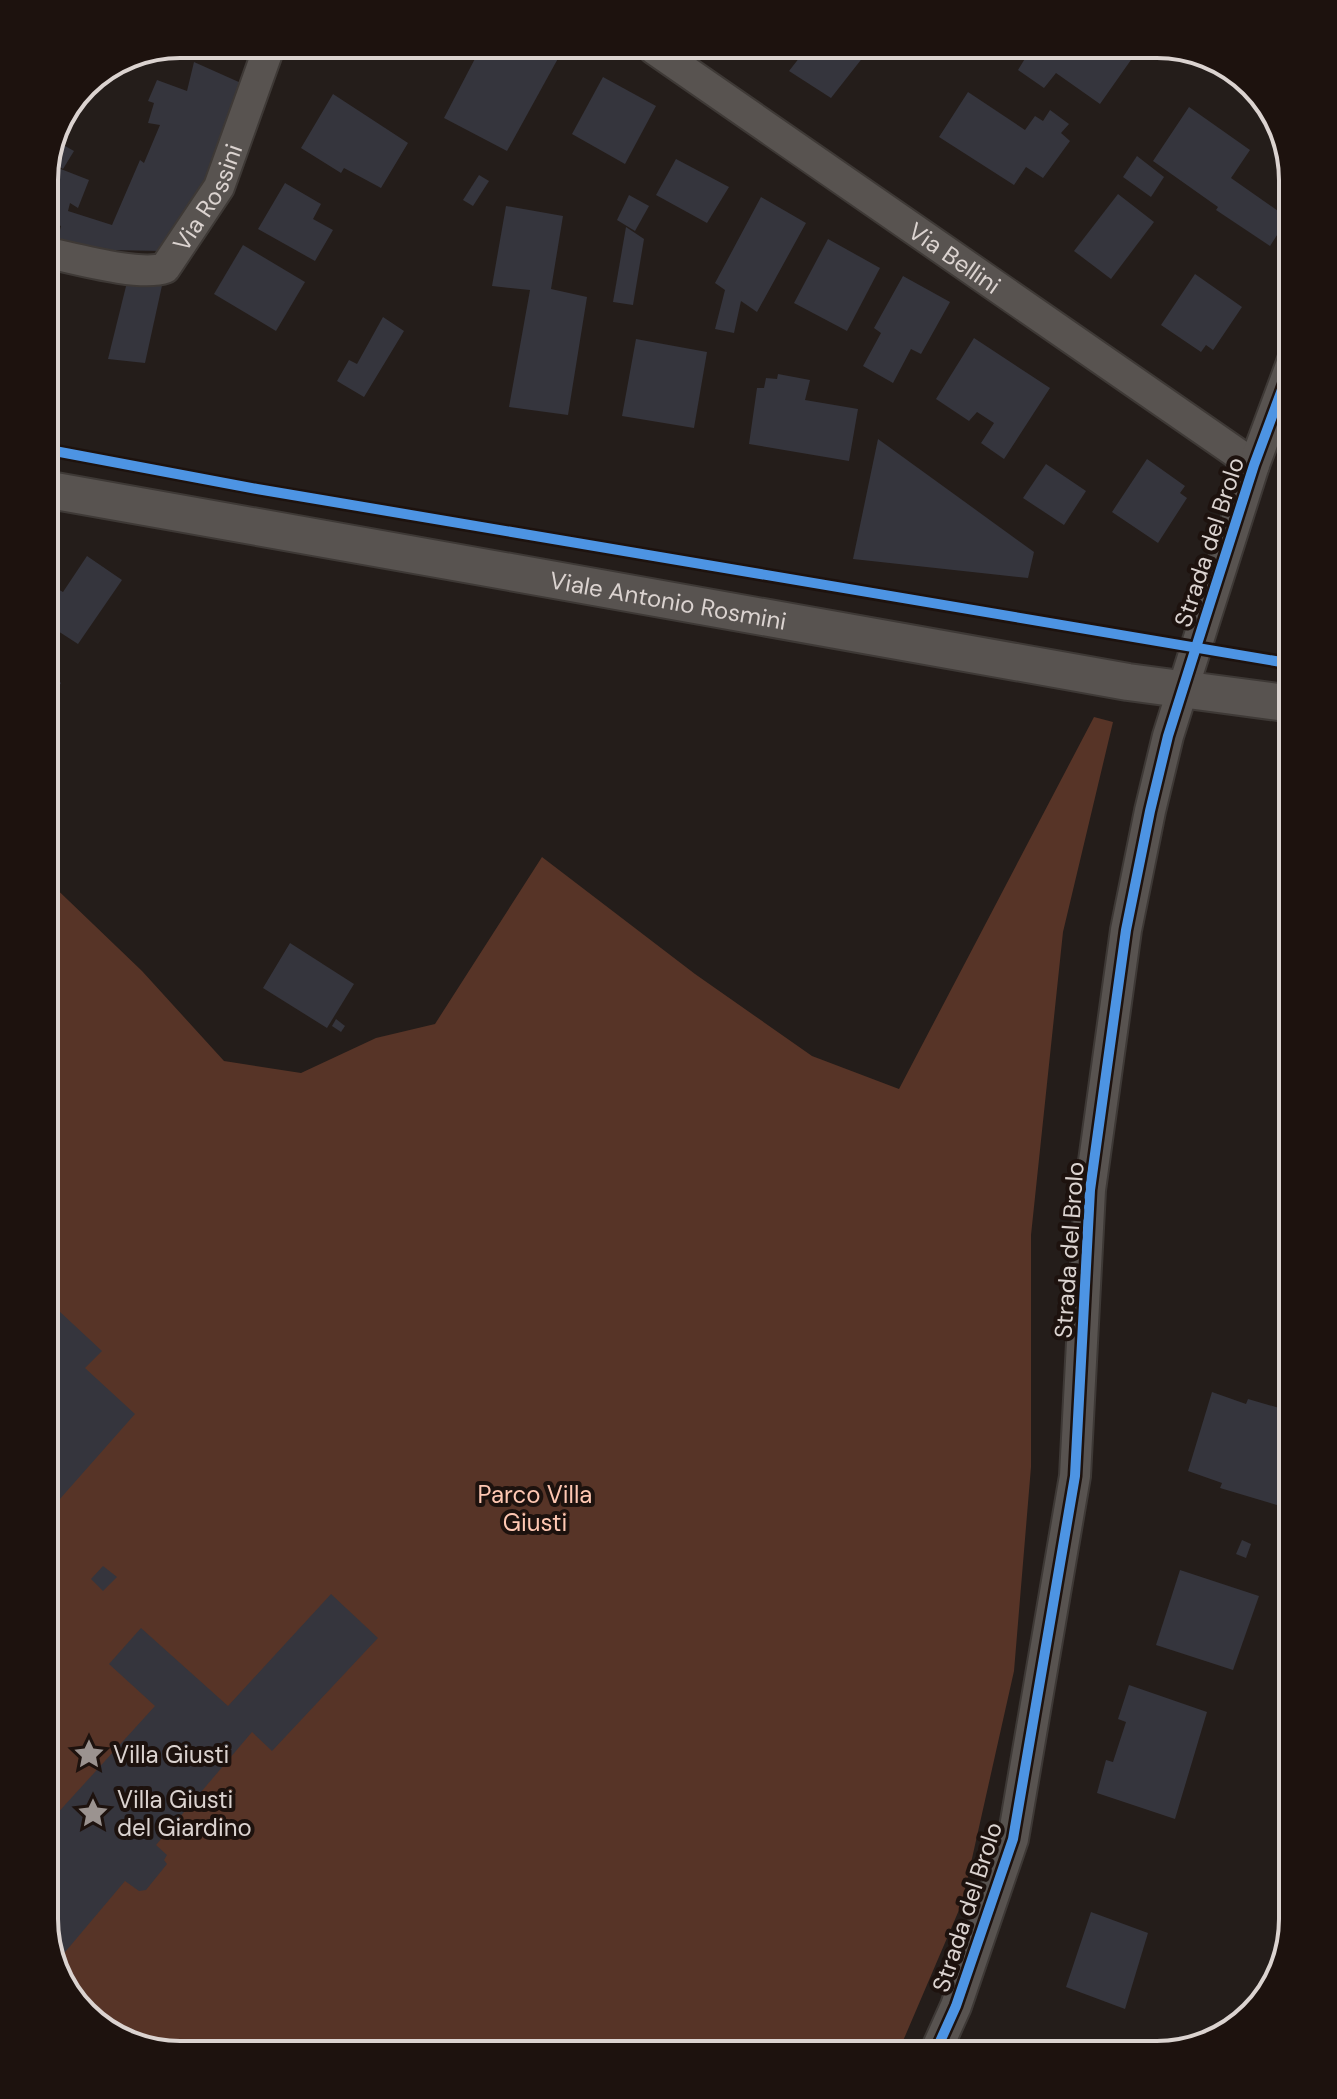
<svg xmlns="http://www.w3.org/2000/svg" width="1337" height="2099" font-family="'DM Sans',sans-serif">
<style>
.green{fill:#573427}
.building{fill:#35353d}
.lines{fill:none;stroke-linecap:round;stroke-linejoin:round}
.minor-casing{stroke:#3e3936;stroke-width:34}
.tertiary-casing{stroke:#3e3936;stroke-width:40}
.minor{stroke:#585350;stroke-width:30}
.tertiary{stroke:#585350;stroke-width:36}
.cycleway-casing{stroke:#1d120e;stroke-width:15}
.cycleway{stroke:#4d94e3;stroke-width:10}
.labels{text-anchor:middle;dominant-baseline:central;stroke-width:8;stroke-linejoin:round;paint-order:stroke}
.street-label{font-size:24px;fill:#dbd3d0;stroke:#1d120e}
.park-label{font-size:24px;fill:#fec7b2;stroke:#1d120e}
.poi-label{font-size:24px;fill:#dbd3d0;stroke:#1d120e;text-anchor:start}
.rim{fill:none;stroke:#dbd3d0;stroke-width:4}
</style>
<rect width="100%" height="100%" fill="#241d1a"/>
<polygon class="green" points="1094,717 1113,722 1063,932 1031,1235 1031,1467 1014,1671 962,1903 897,2055 172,2055 105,2032 58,1980 44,1919 44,877 142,971 224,1061 301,1073 376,1038 435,1024 542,857 695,974 812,1056 899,1089"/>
<g class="building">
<polygon points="1115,45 1133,57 1100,104 1056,73 1044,88 1018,70 1029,52 1023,49 1026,46"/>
<polygon points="871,47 831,98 789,71 807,48"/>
<polygon points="555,50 561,53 507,151 444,118 479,51"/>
<polygon points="194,62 241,83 221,149 184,228 163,251 109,250 108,252 57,241 61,226 44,220 44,172 48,164 89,180 78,208 70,203 68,211 112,225 140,160 144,163 160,125 148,123 154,103 148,101 157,80 187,91"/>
<polygon points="603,77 656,106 625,164 572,134"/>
<polygon points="968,92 1025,130 1035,116 1043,121 1050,110 1069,124 1061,133 1070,141 1043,178 1026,167 1014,185 939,137"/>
<polygon points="333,94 408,143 381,188 344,168 341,173 301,148"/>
<polygon points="1189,107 1250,150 1231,178 1288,218 1270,246 1216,210 1218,207 1153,161"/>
<polygon points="58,142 74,151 63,169 49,160"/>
<polygon points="1137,156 1164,177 1151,197 1123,177"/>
<polygon points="676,159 729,187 707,223 656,195"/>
<polygon points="479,175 489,181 473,206 463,200"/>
<polygon points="285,183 321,204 313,219 333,230 315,261 258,229"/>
<polygon points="1118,194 1154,222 1111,279 1074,251"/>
<polygon points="629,195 649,206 635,231 617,220"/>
<polygon points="761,197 806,223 757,312 741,301 734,333 715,329 725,290 715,283"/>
<polygon points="506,206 563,216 551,289 587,297 568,415 509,407 530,290 492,286"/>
<polygon points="626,227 644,239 633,305 613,302"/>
<polygon points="828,239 880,268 847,331 794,303"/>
<polygon points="243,245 305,282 276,331 214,294"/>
<polygon points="129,274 163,281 145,363 108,359"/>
<polygon points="1195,274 1242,307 1213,350 1206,345 1201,352 1161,325"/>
<polygon points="903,276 950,302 921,354 911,349 893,383 863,366 881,333 874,328"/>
<polygon points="383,317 404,331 364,397 337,381 349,360 357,364"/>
<polygon points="974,338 1050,388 1004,459 981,443 994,423 977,412 969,421 936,399"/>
<polygon points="636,339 707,352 694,428 622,416"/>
<polygon points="778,374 810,380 805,400 858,409 849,461 749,444 757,388 764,388 766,378 777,379"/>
<polygon points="878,439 1034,552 1028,578 853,559"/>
<polygon points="1147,459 1185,486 1180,493 1187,498 1158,543 1112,512"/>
<polygon points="1046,464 1086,491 1064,525 1023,498"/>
<polygon points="87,556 122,580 78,644 44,622 44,602 54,587 63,592"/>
<polygon points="44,671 61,683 44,707"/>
<polygon points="290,943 354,984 327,1028 263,988"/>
<polygon points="336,1019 345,1026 341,1032 332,1026"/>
<polygon points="44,1297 102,1351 85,1368 135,1414 44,1517 44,1436 56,1422 44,1411"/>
<polygon points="1212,1392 1246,1404 1248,1399 1293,1412 1293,1455 1277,1505 1220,1488 1222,1483 1188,1471"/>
<polygon points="1242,1540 1251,1544 1246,1558 1236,1554"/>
<polygon points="103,1566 117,1577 103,1591 91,1579"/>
<polygon points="1180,1570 1259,1596 1233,1670 1156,1645"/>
<polygon points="331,1594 378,1638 272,1751 252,1732 156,1845 167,1855 164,1860 167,1864 146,1890 139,1891 125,1881 55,1964 44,1919 44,1828 155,1706 109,1664 141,1628 228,1706"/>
<polygon points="1129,1685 1207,1712 1175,1819 1097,1793 1106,1760 1113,1762 1126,1722 1118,1719"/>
<polygon points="1091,1912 1148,1933 1125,2009 1066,1987"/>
<polygon points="1179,2036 1192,2039 1190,2047 1176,2049"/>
</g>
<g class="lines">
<defs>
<g id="minor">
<path id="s1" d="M654 49 1254 465"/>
<path id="s2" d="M44 252C73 258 140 277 165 268L219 187 267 53"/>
<polyline points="934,2055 956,2006 1013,1839 1075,1476 1090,1190 1126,930 1150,811 1168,736 1204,622 1254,465 1293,360"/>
</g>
<g id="tertiary">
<path id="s3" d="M44 489 1128 682 1293 704"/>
</g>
</defs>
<use href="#minor" class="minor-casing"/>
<use href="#tertiary" class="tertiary-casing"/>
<use href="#minor" class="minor"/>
<use href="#tertiary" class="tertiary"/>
<defs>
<g id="cycleway">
<polyline points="44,449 257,489 1293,664"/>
<polyline points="934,2055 956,2006 1013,1839 1075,1476 1090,1190 1126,930 1150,811 1168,736 1204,622 1254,465 1293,360"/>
</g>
</defs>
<use href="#cycleway" class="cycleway-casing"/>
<use href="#cycleway" class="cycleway"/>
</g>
<defs>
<symbol id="sight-bare" viewBox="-9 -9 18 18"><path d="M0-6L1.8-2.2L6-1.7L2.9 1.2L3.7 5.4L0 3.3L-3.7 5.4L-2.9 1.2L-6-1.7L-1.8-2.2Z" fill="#9b9390" stroke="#1d120e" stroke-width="2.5" paint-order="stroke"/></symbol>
</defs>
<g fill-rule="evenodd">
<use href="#sight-bare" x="67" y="1732" width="44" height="44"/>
<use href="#sight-bare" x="71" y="1791" width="44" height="44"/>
</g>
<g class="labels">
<g class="street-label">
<text stroke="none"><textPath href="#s2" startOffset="206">Via Rossini</textPath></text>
<text stroke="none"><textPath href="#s1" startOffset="366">Via Bellini</textPath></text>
<text transform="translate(1209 542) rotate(-72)">Strada del Brolo</text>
<text stroke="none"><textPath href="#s3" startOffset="634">Viale Antonio Rosmini</textPath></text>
<text transform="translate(1069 1250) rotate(-86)">Strada del Brolo</text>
<text transform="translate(967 1907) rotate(-72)">Strada del Brolo</text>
</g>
<g class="park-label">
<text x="535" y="1494">Parco Villa<tspan x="535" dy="28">Giusti</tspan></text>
</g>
<g class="poi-label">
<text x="113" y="1754">Villa Giusti</text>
<text x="117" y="1799">Villa Giusti<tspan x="117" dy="28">del Giardino</tspan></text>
</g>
</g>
<path d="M0 0H1337V2099H0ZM180 58H1157A122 122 0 0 1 1279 180V1919A122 122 0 0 1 1157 2041H180A122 122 0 0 1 58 1919V180A122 122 0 0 1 180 58Z" fill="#1d120e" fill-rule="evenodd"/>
<path class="rim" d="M180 58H1157A122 122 0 0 1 1279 180V1919A122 122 0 0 1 1157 2041H180A122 122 0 0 1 58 1919V180A122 122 0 0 1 180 58Z"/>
</svg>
